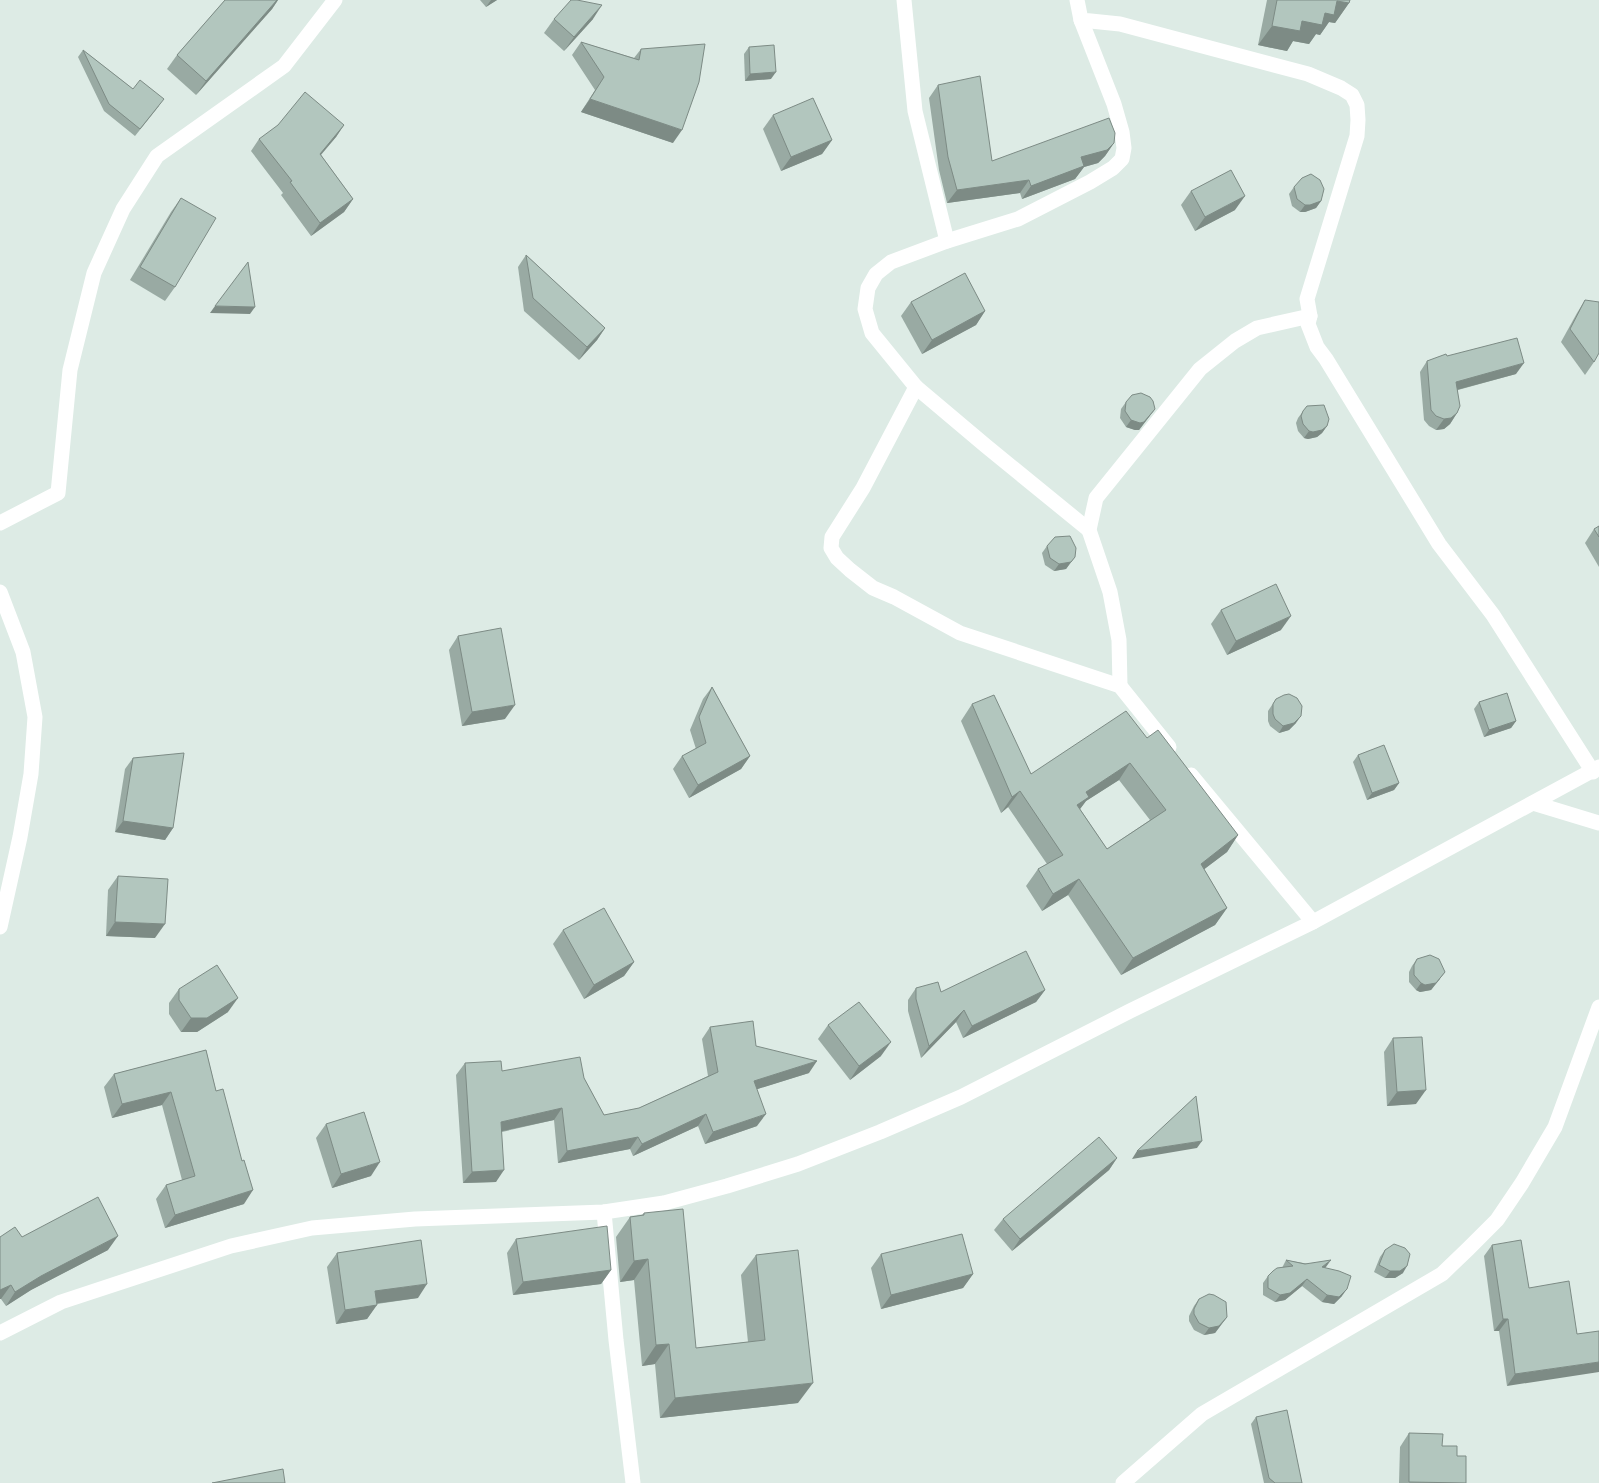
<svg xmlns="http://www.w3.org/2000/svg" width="1599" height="1483" font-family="Jost,sans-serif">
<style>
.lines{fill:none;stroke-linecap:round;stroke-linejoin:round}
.minor{stroke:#fff;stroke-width:15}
.wall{fill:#99aaa3;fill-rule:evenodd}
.shaded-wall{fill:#7d8b85}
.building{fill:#b2c6be;stroke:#7d8b85;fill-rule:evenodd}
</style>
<rect width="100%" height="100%" fill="#ddebe5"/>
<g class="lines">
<g class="minor">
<polyline points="904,0 915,111 947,241"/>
<polyline points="1077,0 1081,20 1120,24 1308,74 1341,88 1352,95 1357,105 1358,120 1357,136 1307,299 1310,316 1308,324 1317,347 1326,359 1439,544 1493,615 1593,772"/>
<polyline points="1081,20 1114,104 1122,132 1124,148 1122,159 1113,168 1090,182 1018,219 947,241 891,262 876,274 868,288 865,309 872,333 916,387 986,446 1089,530"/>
<polyline points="916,387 863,488 832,537 831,548 837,558 850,570 873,588 894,597 960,633 1120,686 1169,747"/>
<polyline points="0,523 58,493 70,370 94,273 123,209 157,156 284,66 335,0"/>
<polyline points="0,592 23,652 35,717 31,774 20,837 0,927"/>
<polyline points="1120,686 1119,640 1110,592 1089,530 1096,498 1200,369 1235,341 1257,328 1310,316"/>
<polyline points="1191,775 1313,922"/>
<polyline points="1533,803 1599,823"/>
<polyline points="604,1212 616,1340 633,1483"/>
<polyline points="0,1333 61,1302 231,1246 312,1228 415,1219 604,1212 664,1203 727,1186 798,1164 880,1132 961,1097 1130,1011 1313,922 1599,767"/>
<polyline points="1123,1483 1202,1414 1442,1274 1468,1249 1497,1220 1522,1183 1555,1127 1599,1007"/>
</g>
</g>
<g class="wall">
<polygon points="225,0 278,0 272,9 196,95 167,69 177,55"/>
<polygon points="480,0 497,0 486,7"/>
<polygon points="1267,0 1350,0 1349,3 1335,23 1329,22 1320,35 1316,34 1309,44 1293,41 1287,51 1258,45"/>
<polygon points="554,19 593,19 564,51 544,33"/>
<polygon points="581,42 634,58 641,49 673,143 581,112 595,90 572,55"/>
<polygon points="749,47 771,79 745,81 744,54"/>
<polygon points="83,50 133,89 159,106 135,136 104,111 78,57"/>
<polygon points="938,85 992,161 1114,143 1105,156 1098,163 1084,167 1075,179 1022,199 1020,193 947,203 939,170 929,98"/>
<polygon points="773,115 832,140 822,154 781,171 763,129"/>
<polygon points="344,125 336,137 321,155 353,199 344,212 311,236 281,195 283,193 251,151 259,139"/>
<polygon points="1294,187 1321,201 1316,208 1305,212 1300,212 1292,206 1289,194"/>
<polygon points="1191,191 1235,210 1195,231 1181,205"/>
<polygon points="181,198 175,287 165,301 130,280 171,212"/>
<polygon points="526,255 605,328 597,340 579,360 524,311 518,267"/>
<polygon points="1585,300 1594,362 1585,375 1561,342 1577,313"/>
<polygon points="911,302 985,311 976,325 922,354 901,316"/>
<polygon points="1447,356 1516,374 1458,390 1457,413 1450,424 1444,429 1436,430 1429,426 1424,420 1420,372 1427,361"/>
<polygon points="1126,402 1155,409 1139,430 1135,430 1126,427 1120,418 1121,409"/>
<polygon points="1307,406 1327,426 1322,433 1317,437 1308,439 1304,438 1298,431 1296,423 1298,418"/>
<polygon points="1599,526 1599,567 1585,543 1594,529"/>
<polygon points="1047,546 1075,557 1066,569 1054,571 1045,565 1042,553"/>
<polygon points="1221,610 1281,630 1227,655 1211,624"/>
<polygon points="458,636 505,719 462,726 449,650"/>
<polygon points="712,687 750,756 741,769 689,798 673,769 682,756 696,749 690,730 703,699"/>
<polygon points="1276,699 1296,723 1289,730 1279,733 1270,726 1268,721 1268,711"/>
<polygon points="1479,702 1516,721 1511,728 1484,737 1474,709"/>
<path d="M972 704 1031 774 1147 738 1238 835 1227 852 1204 869 1227 908 1215 925 1121 975 1068 895 1042 911 1026 886 1038 869 1047 864 1008 807 1001 813 961 721ZM1119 780 1150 820 1107 849 1080 809 1086 801Z"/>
<polygon points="1358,755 1399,783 1394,790 1367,800 1353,762"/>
<polygon points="133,758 173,828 165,840 115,832 125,769"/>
<polygon points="118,876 155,938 106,936 108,890"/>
<polygon points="563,930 634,962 624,976 584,999 553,944"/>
<polygon points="1417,959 1440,979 1431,990 1420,992 1416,990 1409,982 1409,972 1412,966"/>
<polygon points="916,988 941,992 1045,990 1036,1002 963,1038 956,1022 921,1058 908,1011 908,1000"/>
<polygon points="179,989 228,1012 197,1032 181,1032 169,1014 169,1003"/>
<polygon points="828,1025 881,1056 850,1080 818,1039"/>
<polygon points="710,1027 756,1046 809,1073 757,1089 757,1126 705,1144 698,1126 633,1156 630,1149 558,1163 554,1120 502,1132 496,1182 463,1183 456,1075 465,1063 502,1071 584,1078 604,1115 639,1108 708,1076 702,1039"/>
<polygon points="1393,1038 1416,1104 1387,1106 1384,1052"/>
<polygon points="206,1050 244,1204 165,1228 156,1199 166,1185 182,1180 162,1105 112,1118 104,1087 114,1074"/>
<polygon points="326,1124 371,1176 332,1188 316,1138"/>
<polygon points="1117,1158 1109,1170 1012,1251 994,1230 1003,1219"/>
<polygon points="644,1213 696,1348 748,1342 741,1275 756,1255 798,1403 660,1418 655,1364 642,1366 634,1280 620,1282 616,1237 630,1217 642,1215"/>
<polygon points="0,1237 22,1237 108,1250 31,1290 6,1306 1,1299 0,1299"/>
<polygon points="516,1239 611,1270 601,1284 513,1295 507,1253"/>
<polygon points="1492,1245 1529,1288 1577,1334 1507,1386 1499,1331 1494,1331 1484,1256"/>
<polygon points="1385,1250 1403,1273 1395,1278 1385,1278 1374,1272 1380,1257"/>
<polygon points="337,1253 418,1298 377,1304 367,1319 336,1324 327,1267"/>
<polygon points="881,1254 973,1274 963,1288 881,1309 871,1268"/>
<polygon points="1286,1260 1326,1267 1325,1268 1342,1296 1334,1304 1322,1302 1302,1286 1285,1300 1275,1302 1263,1295 1263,1283 1268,1276 1282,1268"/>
<polygon points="1199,1299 1227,1317 1215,1333 1204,1335 1194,1330 1189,1321 1189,1316 1194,1306"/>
<polygon points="1256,1417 1302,1483 1264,1483 1251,1424"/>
<polygon points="1409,1433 1442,1446 1457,1456 1466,1483 1399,1483 1400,1447"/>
</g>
<g class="shaded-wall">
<polygon points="277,0 278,0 272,9 196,95 206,81"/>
<polygon points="491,0 497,0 486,7"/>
<polygon points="1337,1 1349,3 1335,23 1329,22 1320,35 1316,34 1309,44 1293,41 1287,51 1258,45 1272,26 1302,21 1325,13"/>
<polygon points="602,5 593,19 564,51 574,37"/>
<polygon points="776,72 771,79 745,81 750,74"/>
<polygon points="590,99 682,130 673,143 581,112"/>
<polygon points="344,125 336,137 311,166 320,154"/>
<polygon points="832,140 822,154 781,171 791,157"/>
<polygon points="1114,143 1105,156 1098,163 1084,167 1075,179 1022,199 1031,186 1081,157"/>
<polygon points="1029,180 1020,193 947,203 957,190"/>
<polygon points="1245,196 1235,210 1195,231 1205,217"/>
<polygon points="353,199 344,212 311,236 320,223"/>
<polygon points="1321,201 1316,208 1305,212 1300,212 1305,205"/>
<polygon points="215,306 255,307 250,314 210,313"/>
<polygon points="985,311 976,325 922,354 932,340"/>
<polygon points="605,328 597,340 579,360 587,347"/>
<polygon points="1524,363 1516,374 1449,392 1456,382"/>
<polygon points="1155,409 1139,430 1135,430 1126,427 1131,420"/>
<polygon points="1457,413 1450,424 1444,429 1436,430 1444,419"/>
<polygon points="1327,426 1322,433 1317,437 1308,439 1304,438 1309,431"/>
<polygon points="1071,562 1066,569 1054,571 1059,564"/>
<polygon points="1291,616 1281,630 1227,655 1236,641"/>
<polygon points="515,705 505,719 462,726 472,712"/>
<polygon points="1301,716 1296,723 1289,730 1279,733 1283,726"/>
<polygon points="1516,721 1511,728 1484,737 1489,730"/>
<polygon points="750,756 741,769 689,798 698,785"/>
<polygon points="1130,763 1119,780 1086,801 1077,813 1065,821 1086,792"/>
<polygon points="1399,783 1394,790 1367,800 1372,793"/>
<polygon points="1020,791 1008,807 1001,813 1012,797"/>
<polygon points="123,821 173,828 165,840 115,832"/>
<polygon points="1238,835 1227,852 1190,880 1201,864"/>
<polygon points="1079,879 1068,895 1042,911 1053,894"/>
<polygon points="1227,908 1215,925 1121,975 1133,958"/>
<polygon points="115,922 165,924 155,938 106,936"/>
<polygon points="634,962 624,976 584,999 594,985"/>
<polygon points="1445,972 1431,990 1420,992 1416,990 1421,983"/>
<polygon points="1045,990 1036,1002 963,1038 972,1026"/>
<polygon points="238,998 228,1012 197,1032 181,1032 191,1018"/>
<polygon points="964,1010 956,1022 921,1058 929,1046"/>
<polygon points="891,1042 881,1056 850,1080 859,1066"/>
<polygon points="817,1061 809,1073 745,1093 754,1081"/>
<polygon points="1426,1090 1416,1104 1387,1106 1397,1092"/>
<polygon points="171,1092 162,1105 112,1118 122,1104"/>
<polygon points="562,1108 554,1120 493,1133 501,1122"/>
<polygon points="706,1114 698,1126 633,1156 642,1144"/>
<polygon points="766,1114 757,1126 705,1144 713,1132"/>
<polygon points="638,1137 630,1149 558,1163 567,1151"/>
<polygon points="1202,1141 1197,1148 1132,1159 1137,1151"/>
<polygon points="1117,1158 1109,1170 1012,1251 1020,1239"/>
<polygon points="380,1162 371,1176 332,1188 341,1174"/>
<polygon points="504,1170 496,1182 463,1183 472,1172"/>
<polygon points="253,1190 244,1204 165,1228 175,1215"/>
<polygon points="118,1236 108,1250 31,1290 6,1306 15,1292 41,1276"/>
<polygon points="648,1259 634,1280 620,1282 634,1261"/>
<polygon points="1331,1260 1326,1267 1317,1274 1322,1267"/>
<polygon points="1407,1266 1403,1273 1395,1278 1385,1278 1390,1271"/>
<polygon points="611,1270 601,1284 513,1295 523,1282"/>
<polygon points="973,1274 963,1288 881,1309 891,1295"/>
<polygon points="1307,1279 1302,1286 1285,1300 1275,1302 1280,1295"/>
<polygon points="427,1284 418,1298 365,1305 375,1291"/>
<polygon points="11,1285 1,1299 0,1299 0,1290"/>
<polygon points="1347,1289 1342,1296 1334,1304 1322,1302 1327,1295"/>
<polygon points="377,1305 367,1319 336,1324 345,1310"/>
<polygon points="1227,1317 1215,1333 1204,1335 1209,1328"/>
<polygon points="1503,1319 1508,1319 1499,1331 1494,1331"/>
<polygon points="669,1344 655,1364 642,1366 656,1345"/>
<polygon points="1599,1362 1599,1372 1507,1386 1515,1374"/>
<polygon points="813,1383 798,1403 660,1418 675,1398"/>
</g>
<g class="building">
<polygon points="225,0 277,0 206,81 177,55"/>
<polygon points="571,0 577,0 602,5 574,37 554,19"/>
<polygon points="1277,0 1350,0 1349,3 1337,1 1334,15 1325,13 1322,25 1302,21 1300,31 1272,26"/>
<polygon points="581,42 639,60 641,49 705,44 699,82 682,130 590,99 604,77"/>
<polygon points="774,45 776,72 750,74 749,47"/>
<polygon points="83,50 133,89 140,80 164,99 140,129 109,104"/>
<polygon points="980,76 992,161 1109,118 1115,133 1114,143 1107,150 1081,157 1084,166 1031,186 1029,180 957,190 948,157 938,85"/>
<polygon points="305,92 344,125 320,154 353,199 320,223 290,182 292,181 259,139 278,125"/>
<polygon points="813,98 832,140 791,157 773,115"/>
<polygon points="1231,170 1245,196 1205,217 1191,191"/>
<polygon points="1311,174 1320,180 1324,189 1321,201 1310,205 1305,205 1297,199 1294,187 1302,178"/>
<polygon points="181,198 216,218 175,287 140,267"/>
<polygon points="526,255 605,328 587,347 533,298"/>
<polygon points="248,262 255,307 215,306"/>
<polygon points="965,273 985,311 932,340 911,302"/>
<polygon points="1585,300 1599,302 1599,353 1594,362 1570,329"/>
<polygon points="1517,338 1524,363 1456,382 1460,406 1457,413 1451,418 1444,419 1436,416 1431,410 1427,361 1446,354 1447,356"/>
<polygon points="1141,393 1150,397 1153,401 1155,409 1144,422 1140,423 1131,420 1125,411 1126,402 1132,395"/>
<polygon points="1324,405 1329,419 1327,426 1322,430 1313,432 1309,431 1303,424 1301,416 1303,411 1307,406"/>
<polygon points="1599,526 1599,537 1594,529"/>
<polygon points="1070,536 1076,548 1075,557 1071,562 1059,564 1050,558 1047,546 1055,537"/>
<polygon points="1276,584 1291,616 1236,641 1221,610"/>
<polygon points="501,628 515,705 472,712 458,636"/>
<polygon points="712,687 750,756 698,785 682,756 706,743 699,717"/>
<polygon points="1507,693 1516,721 1489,730 1479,702"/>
<polygon points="1289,694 1297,698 1302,706 1301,716 1294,723 1283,726 1275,719 1273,714 1273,704 1276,699 1284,695"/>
<path d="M994 695 1031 774 1126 711 1147 738 1158 730 1238 835 1201 864 1227 908 1133 958 1079 879 1053 894 1038 869 1063 855 1020 791 1012 797 972 704ZM1130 763 1166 810 1107 849 1077 805 1089 797 1086 792Z"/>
<polygon points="1384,745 1399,783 1372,793 1358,755"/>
<polygon points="184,753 173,828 123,821 133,758"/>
<polygon points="118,876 168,879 165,924 115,922"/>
<polygon points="604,908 634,962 594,985 563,930"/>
<polygon points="1026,951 1045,990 972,1026 964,1010 929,1046 916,999 916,988 938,982 941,992"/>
<polygon points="1430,955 1439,959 1445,972 1436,983 1425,985 1421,983 1414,975 1414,965 1417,959"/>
<polygon points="217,965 238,998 207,1018 191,1018 179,1000 179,989"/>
<polygon points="859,1002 891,1042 859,1066 828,1025"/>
<polygon points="753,1021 756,1046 817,1061 754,1081 766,1114 713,1132 706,1114 642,1144 638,1137 567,1151 562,1108 501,1122 504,1170 472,1172 465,1063 501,1061 502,1071 580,1057 584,1078 604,1115 639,1108 718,1072 710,1027"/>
<polygon points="1422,1037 1426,1090 1397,1092 1393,1038"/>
<polygon points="206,1050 216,1091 223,1089 242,1161 244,1160 253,1190 175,1215 166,1185 195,1176 171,1092 122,1104 114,1074"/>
<polygon points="1196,1096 1202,1141 1137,1151"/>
<polygon points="364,1112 380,1162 341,1174 326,1124"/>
<polygon points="1099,1137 1117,1158 1020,1239 1003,1219"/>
<polygon points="98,1197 118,1236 41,1276 15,1292 11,1285 0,1290 0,1237 15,1227 22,1237"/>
<polygon points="683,1209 696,1348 765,1340 756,1255 798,1250 813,1383 675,1398 669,1344 656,1345 648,1259 634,1261 630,1217 644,1215 644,1213"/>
<polygon points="607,1226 611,1270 523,1282 516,1239"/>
<polygon points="962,1234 973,1274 891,1295 881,1254"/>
<polygon points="421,1240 427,1284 375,1291 377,1305 345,1310 337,1253"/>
<polygon points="1521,1240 1529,1288 1569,1281 1577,1334 1599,1331 1599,1362 1515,1374 1508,1319 1503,1319 1492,1245"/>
<polygon points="1394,1244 1405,1248 1410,1254 1407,1266 1400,1271 1390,1271 1379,1265 1385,1250"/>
<polygon points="1286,1260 1305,1264 1331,1260 1322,1267 1339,1271 1351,1276 1347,1289 1339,1297 1327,1295 1307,1279 1290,1293 1280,1295 1268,1288 1268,1276 1273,1271 1277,1268 1293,1266"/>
<polygon points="1209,1294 1214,1295 1226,1302 1227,1317 1219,1326 1209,1328 1199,1323 1194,1314 1194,1309 1199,1299"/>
<polygon points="1287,1410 1302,1483 1275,1483 1269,1478 1256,1417"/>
<polygon points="1409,1433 1443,1434 1442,1446 1457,1446 1457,1456 1466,1456 1466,1483 1409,1482"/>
<polygon points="283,1469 285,1483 212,1483"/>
</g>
</svg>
